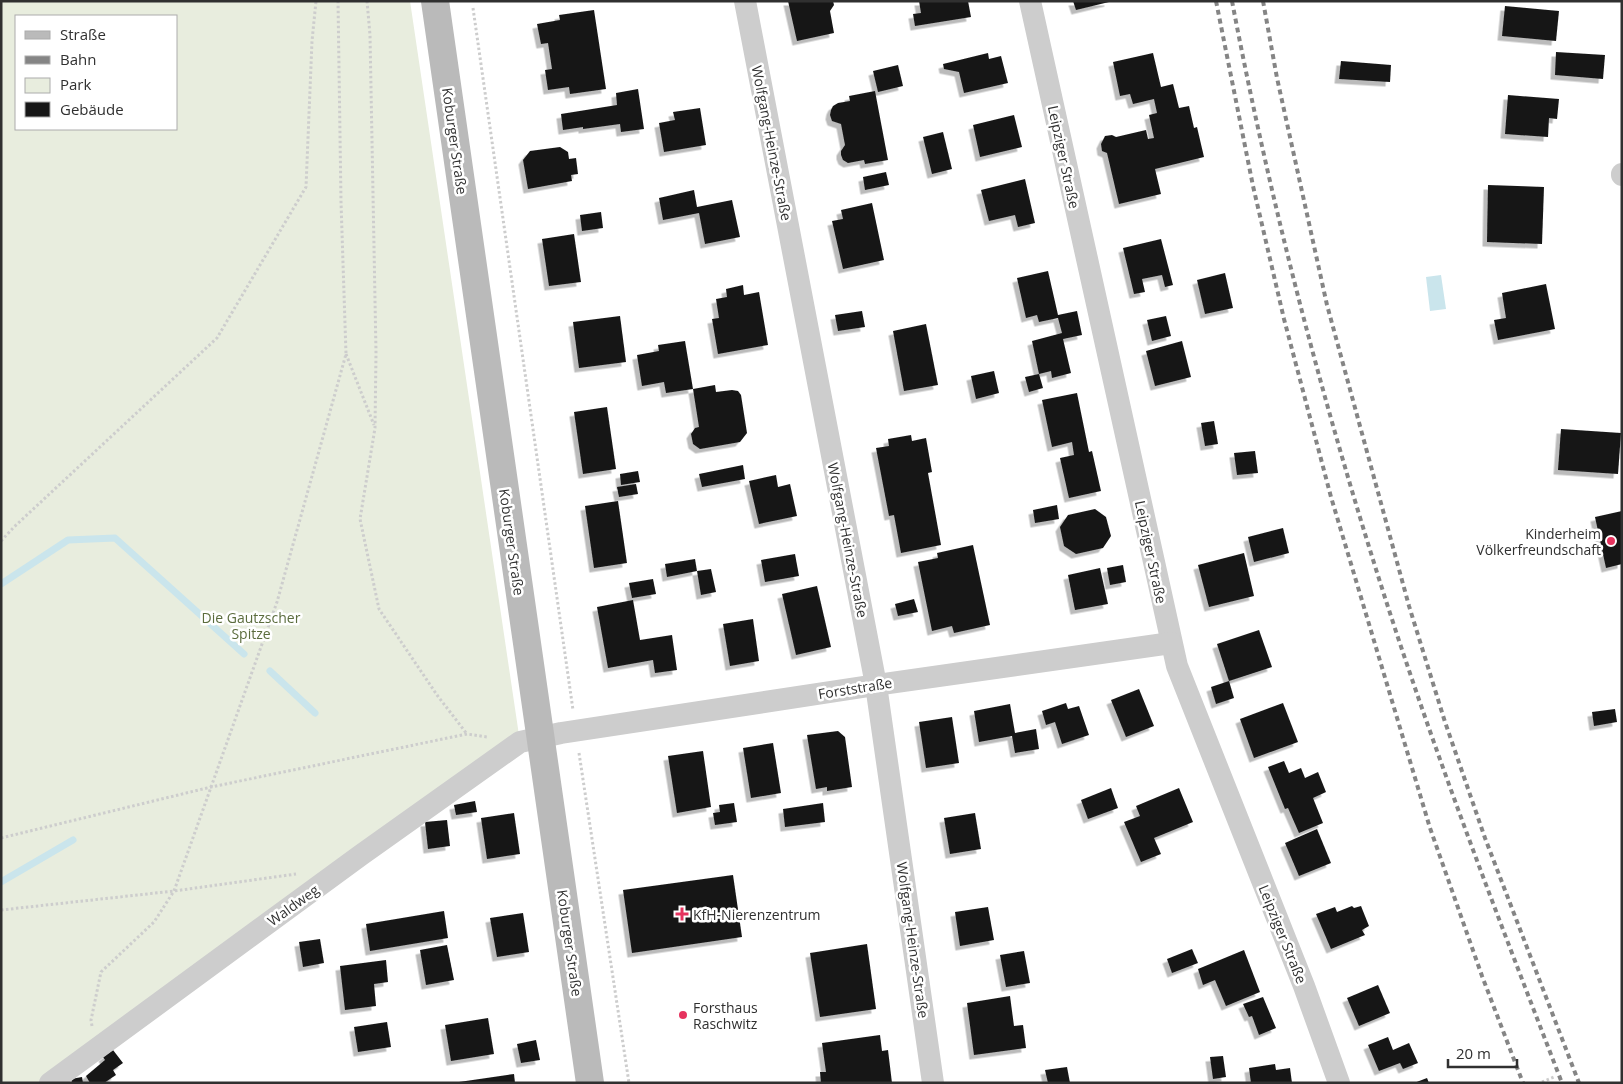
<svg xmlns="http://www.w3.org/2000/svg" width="1623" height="1084" font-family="'Open Sans',sans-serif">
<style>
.green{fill:#e8edde;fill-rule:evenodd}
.water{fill:#cae5ec}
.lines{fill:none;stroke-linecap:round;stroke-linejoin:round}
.stream{stroke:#cae5ec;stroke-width:7}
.building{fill:#171717;filter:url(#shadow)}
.path{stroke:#cdcdcd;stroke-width:3;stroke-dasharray:2.5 2.5;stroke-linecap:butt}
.street{stroke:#cdcdcd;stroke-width:22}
.secondary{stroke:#bababa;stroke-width:28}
.rail{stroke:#858585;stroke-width:4;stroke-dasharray:5 4;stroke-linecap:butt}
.poi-dot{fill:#e6335e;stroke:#fff;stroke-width:2}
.labels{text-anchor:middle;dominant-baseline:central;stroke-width:5;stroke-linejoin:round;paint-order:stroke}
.street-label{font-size:14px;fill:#303030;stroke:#fff}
.poi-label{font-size:14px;fill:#303030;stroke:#fff;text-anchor:start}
.park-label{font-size:14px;fill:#5b6c3d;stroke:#fff}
</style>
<defs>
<filter id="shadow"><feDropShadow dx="-4.5" dy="4.5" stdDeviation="0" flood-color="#0004"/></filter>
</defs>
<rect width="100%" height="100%" fill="#fff"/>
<path class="green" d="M1 1H410L520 742 50 1083H1ZM16 16H176V129H16Z"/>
<polygon class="water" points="1441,275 1446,309 1430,311 1426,277"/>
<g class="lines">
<g class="stream">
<polyline points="1,584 68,540 115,538 244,654"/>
<polyline points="270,671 315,713"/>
<polyline points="1,882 73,840"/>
</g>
</g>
<g class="building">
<polygon points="788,1 833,1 834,5 830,11 834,33 797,41"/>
<polygon points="919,1 968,1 971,17 915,26 913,14 921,13"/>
<polygon points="1073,1 1109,1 1109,2 1076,10"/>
<polygon points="1505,6 1559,11 1556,41 1502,36"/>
<polygon points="594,10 606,89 570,94 569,87 548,90 545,70 552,69 548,43 541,44 537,24 560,20 559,15"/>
<polygon points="1556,52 1605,55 1603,79 1555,75"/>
<polygon points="988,53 989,59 1001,56 1008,83 964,93 959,72 944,69 943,64"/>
<polygon points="1153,53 1161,87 1173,84 1179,108 1189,106 1194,128 1197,127 1204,157 1155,169 1161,194 1119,204 1107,153 1102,151 1101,144 1105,136 1112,135 1116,137 1146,130 1148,139 1154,138 1149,115 1157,113 1154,99 1133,104 1130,94 1120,96 1113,62"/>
<polygon points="1341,61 1391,65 1390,82 1339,79"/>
<polygon points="898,65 903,86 878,92 873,71"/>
<polygon points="638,89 644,129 621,132 620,124 583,129 583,127 563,130 561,114 617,105 616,93"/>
<polygon points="875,91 888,160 865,164 864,160 848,163 843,160 841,155 841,151 845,145 841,124 832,121 830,115 831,110 833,106 838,103 850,101 849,96"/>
<polygon points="1508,95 1559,99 1557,119 1549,118 1548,137 1505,134"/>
<polygon points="700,108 706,145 664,152 659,123 675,120 673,112"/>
<polygon points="1014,115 1022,147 980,157 973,125"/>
<polygon points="943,132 952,169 932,174 923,137"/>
<polygon points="560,147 568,152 569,159 576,158 578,174 571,175 572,181 528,189 523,160 530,151"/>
<polygon points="886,172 889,185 865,190 863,177"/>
<polygon points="1025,179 1035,223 1018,227 1015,215 989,221 981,190"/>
<polygon points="1488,185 1544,187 1542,244 1487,242"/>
<polygon points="694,190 697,207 732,200 740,237 705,244 699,213 663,220 659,198"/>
<polygon points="872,203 884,260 843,269 832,221 843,219 841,210"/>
<polygon points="601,212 603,228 582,231 580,215"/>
<polygon points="574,234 581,282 549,286 542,239"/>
<polygon points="1161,239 1173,285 1165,287 1162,275 1142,279 1145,292 1134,294 1123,248"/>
<polygon points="1048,271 1058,315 1077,311 1082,335 1063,339 1071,373 1052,378 1051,371 1039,374 1043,388 1029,392 1025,377 1039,374 1032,341 1062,333 1058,318 1039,322 1037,315 1026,318 1017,278"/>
<polygon points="1225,273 1233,308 1205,314 1197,280"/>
<polygon points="1546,284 1555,329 1498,340 1494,320 1506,318 1502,293"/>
<polygon points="743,285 744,295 759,292 768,345 718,354 712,319 719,318 716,299 727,297 726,289"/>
<polygon points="862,311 865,327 838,331 835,315"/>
<polygon points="620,316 626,362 579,368 573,322"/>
<polygon points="1166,316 1171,336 1152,341 1147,320"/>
<polygon points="926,324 938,385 904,391 893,331"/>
<polygon points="685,341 693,389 666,393 664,382 642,386 637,355 659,351 658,345"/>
<polygon points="1182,341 1191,377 1155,386 1146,351"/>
<polygon points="994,371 999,393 976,399 971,376"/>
<polygon points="715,385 716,392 732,390 738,391 741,395 747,433 740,442 700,449 693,444 691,434 695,428 699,427 693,389"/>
<polygon points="1077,393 1089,452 1092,451 1101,491 1069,498 1060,458 1074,455 1072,442 1052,447 1042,400"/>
<polygon points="607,407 616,469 583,474 574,412"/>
<polygon points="1214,421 1218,444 1205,446 1201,423"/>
<polygon points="1561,429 1621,433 1618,474 1558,470"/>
<polygon points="911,435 912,441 926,438 932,472 928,473 941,545 901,553 894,515 889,516 876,448 889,446 888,439"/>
<polygon points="1255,451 1258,473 1237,475 1234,453"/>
<polygon points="743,465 745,479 702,487 699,474"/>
<polygon points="638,471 640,482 621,485 620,474"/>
<polygon points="776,475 778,487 790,484 797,516 759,524 749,481"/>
<polygon points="636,484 638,494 619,497 617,487"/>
<polygon points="618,501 627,563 594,568 585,506"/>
<polygon points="1057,505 1059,519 1035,523 1033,510"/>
<polygon points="1095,509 1106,517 1111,536 1103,548 1076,554 1064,546 1060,527 1068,515"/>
<polygon points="1622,511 1622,564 1606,568 1595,517"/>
<polygon points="1283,528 1289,553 1254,562 1248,537"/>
<polygon points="973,545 990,625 954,633 952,626 932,631 918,562 938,558 937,553"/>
<polygon points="1244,553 1254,596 1209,607 1198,565"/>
<polygon points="795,554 799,576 765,582 761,560"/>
<polygon points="695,559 697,571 667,577 665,564"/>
<polygon points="1123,565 1126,582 1110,585 1107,568"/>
<polygon points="1100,568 1108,604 1075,610 1068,575"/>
<polygon points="711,569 716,592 701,595 697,571"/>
<polygon points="653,579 656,594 632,598 629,583"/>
<polygon points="817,586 831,647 796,655 782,594"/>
<polygon points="914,599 918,612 898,616 895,604"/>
<polygon points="633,600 640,640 672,635 677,670 655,673 653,660 608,668 597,607"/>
<polygon points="753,619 759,661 730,666 723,624"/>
<polygon points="1259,630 1272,667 1229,681 1217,644"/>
<polygon points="1229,681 1234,698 1216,704 1211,687"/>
<polygon points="1139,689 1154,726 1126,737 1111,700"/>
<polygon points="1066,703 1068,709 1079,706 1089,735 1062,744 1055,722 1046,725 1042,711"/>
<polygon points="1283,703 1298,742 1254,758 1240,719"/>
<polygon points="1010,704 1015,733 1036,729 1039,749 1015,753 1012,736 979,742 974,711"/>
<polygon points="1615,709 1617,722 1594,726 1592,712"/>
<polygon points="952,717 959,763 926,768 919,722"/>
<polygon points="838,731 845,737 852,787 827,791 827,787 816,789 807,735"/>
<polygon points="773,743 781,793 751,798 743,748"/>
<polygon points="703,751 711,807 677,813 668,756"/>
<polygon points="1284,761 1289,773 1301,768 1305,778 1318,772 1326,792 1313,798 1323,823 1299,833 1288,808 1285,809 1268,767"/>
<polygon points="1111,788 1118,808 1088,819 1081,800"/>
<polygon points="1179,788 1193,822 1154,838 1161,854 1141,862 1124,822 1140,816 1136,806"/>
<polygon points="475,801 477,812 456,815 454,805"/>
<polygon points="734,803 737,822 715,825 713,813 720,812 719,805"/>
<polygon points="823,803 825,822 785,827 783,809"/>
<polygon points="514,813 520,854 487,859 481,818"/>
<polygon points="975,813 981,849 950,854 944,818"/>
<polygon points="447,820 450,846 428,849 425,822"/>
<polygon points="1317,829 1331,863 1299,876 1285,843"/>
<polygon points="733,875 742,937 632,953 623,890"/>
<polygon points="1352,906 1354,908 1361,906 1369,926 1362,930 1365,935 1331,949 1316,914 1335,907 1337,912"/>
<polygon points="988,907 994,940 960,946 955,912"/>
<polygon points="444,911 448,938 370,951 366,924"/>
<polygon points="523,913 529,952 497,957 490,918"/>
<polygon points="320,939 324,963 303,967 299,942"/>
<polygon points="867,944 876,1009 820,1017 810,953"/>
<polygon points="447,945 454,980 426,985 420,950"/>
<polygon points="1192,949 1198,963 1172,973 1167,959"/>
<polygon points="1244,950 1260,992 1226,1006 1215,980 1203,985 1198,969"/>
<polygon points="1024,951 1030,983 1006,987 1000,955"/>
<polygon points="386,960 388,982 374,984 376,1006 345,1010 340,966"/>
<polygon points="1378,985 1390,1013 1359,1026 1347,998"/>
<polygon points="1010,996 1014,1026 1023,1025 1026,1048 974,1055 967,1003"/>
<polygon points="1263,997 1276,1028 1259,1035 1252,1016 1249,1017 1243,1004"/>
<polygon points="488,1018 494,1054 451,1061 445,1025"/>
<polygon points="387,1022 391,1047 358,1052 354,1027"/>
<polygon points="880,1035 882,1051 888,1050 892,1083 821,1083 820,1072 826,1072 822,1043"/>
<polygon points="1388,1037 1393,1050 1409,1043 1418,1063 1403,1069 1400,1063 1379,1071 1368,1045"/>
<polygon points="536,1040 540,1060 521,1063 517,1044"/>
<polygon points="113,1050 123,1063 113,1070 116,1075 104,1083 90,1083 86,1076 105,1060 103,1057"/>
<polygon points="1223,1056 1226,1077 1213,1079 1210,1057"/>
<polygon points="1275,1064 1276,1070 1290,1068 1292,1083 1251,1083 1249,1068"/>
<polygon points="1067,1067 1070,1083 1048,1083 1045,1070"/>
<polygon points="514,1074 515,1083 459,1083 459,1082"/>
<polygon points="82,1077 83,1083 72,1083 71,1079"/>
<polygon points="1427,1078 1429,1083 1414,1083"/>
</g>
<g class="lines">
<g class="path">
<polyline points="367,1 370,35 376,353 375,428 360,519 379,609 437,695 467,734"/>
<polyline points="473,8 573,710"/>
<polyline points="346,354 374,425"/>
<polyline points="1,541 14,527 217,338 306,187 312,41 316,1"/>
<polyline points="579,753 629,1083"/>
<polyline points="1,838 211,787 467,734 487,737"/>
<polyline points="1,910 174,891 296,874"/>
<polyline points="92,1026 91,1020 101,972 154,922 174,891 277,602 346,354 341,202 338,1"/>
<polyline points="1542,1082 1554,1077"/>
</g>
<g class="street">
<polyline points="745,1 876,685 933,1083"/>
<polyline points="1030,1 1177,666 1304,986 1339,1083"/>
<polyline points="1622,174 1622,175"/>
<polyline points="50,1083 361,855 520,742 561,733 876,685 1171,643"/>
</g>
<polyline class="secondary" points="435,1 590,1083"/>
<g class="rail">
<polyline points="1216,1 1253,186 1284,319 1331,497 1430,828 1482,976 1523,1083"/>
<path d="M1232 1C1271 206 1324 408 1388 607 1440 768 1501 925 1562 1083"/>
<polyline points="1263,1 1277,78 1327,305 1409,606 1445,722 1485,838 1579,1083"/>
</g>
</g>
<g class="poi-dot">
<circle cx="1611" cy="541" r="5"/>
<path d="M679.5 906.5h5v5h5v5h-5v5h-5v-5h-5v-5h5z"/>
<circle cx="683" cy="1015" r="5"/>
</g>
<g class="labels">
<g class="street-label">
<text transform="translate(455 141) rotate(82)">Koburger Straße</text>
<text transform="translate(772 143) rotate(79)">Wolfgang-Heinze-Straße</text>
<text transform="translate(1064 157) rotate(78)">Leipziger Straße</text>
<text transform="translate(848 540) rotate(79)">Wolfgang-Heinze-Straße</text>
<text transform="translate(512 542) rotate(82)">Koburger Straße</text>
<text transform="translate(1151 552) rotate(78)">Leipziger Straße</text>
<text transform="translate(855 688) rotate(-9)">Forststraße</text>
<text transform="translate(293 905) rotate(-36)">Waldweg</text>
<text transform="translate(1283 934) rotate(68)">Leipziger Straße</text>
<text transform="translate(913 940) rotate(82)">Wolfgang-Heinze-Straße</text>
<text transform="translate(570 943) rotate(82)">Koburger Straße</text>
</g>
<g class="poi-label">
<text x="1601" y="533" text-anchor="end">Kinderheim<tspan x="1601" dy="16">Völkerfreundschaft</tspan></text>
<text x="693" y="914">KfH-Nierenzentrum</text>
<text x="693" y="1007">Forsthaus<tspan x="693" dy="16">Raschwitz</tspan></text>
</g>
<g class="park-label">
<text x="251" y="617">Die Gautzscher<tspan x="251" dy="16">Spitze</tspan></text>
</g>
</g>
<rect width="1623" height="1084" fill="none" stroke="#303030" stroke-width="5"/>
<rect x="15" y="15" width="162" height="115" fill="#ffffff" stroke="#acacac"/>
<rect x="25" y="31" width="25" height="8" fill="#bababa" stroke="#acacac"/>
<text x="60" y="40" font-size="15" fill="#303030">Straße</text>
<rect x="25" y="56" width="25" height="8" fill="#858585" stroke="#acacac"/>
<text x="60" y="65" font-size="15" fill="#303030">Bahn</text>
<rect x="25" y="78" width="25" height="15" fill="#e8edde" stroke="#acacac"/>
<text x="60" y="90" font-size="15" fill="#303030">Park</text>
<rect x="25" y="102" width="25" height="15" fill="#171717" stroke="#acacac"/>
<text x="60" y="115" font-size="15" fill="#303030">Gebäude</text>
<path d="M1448 1059v8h69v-8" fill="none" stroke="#303030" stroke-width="2.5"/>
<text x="1456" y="1059" font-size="15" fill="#303030" stroke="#ffffff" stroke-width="4" paint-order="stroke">20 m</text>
</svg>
